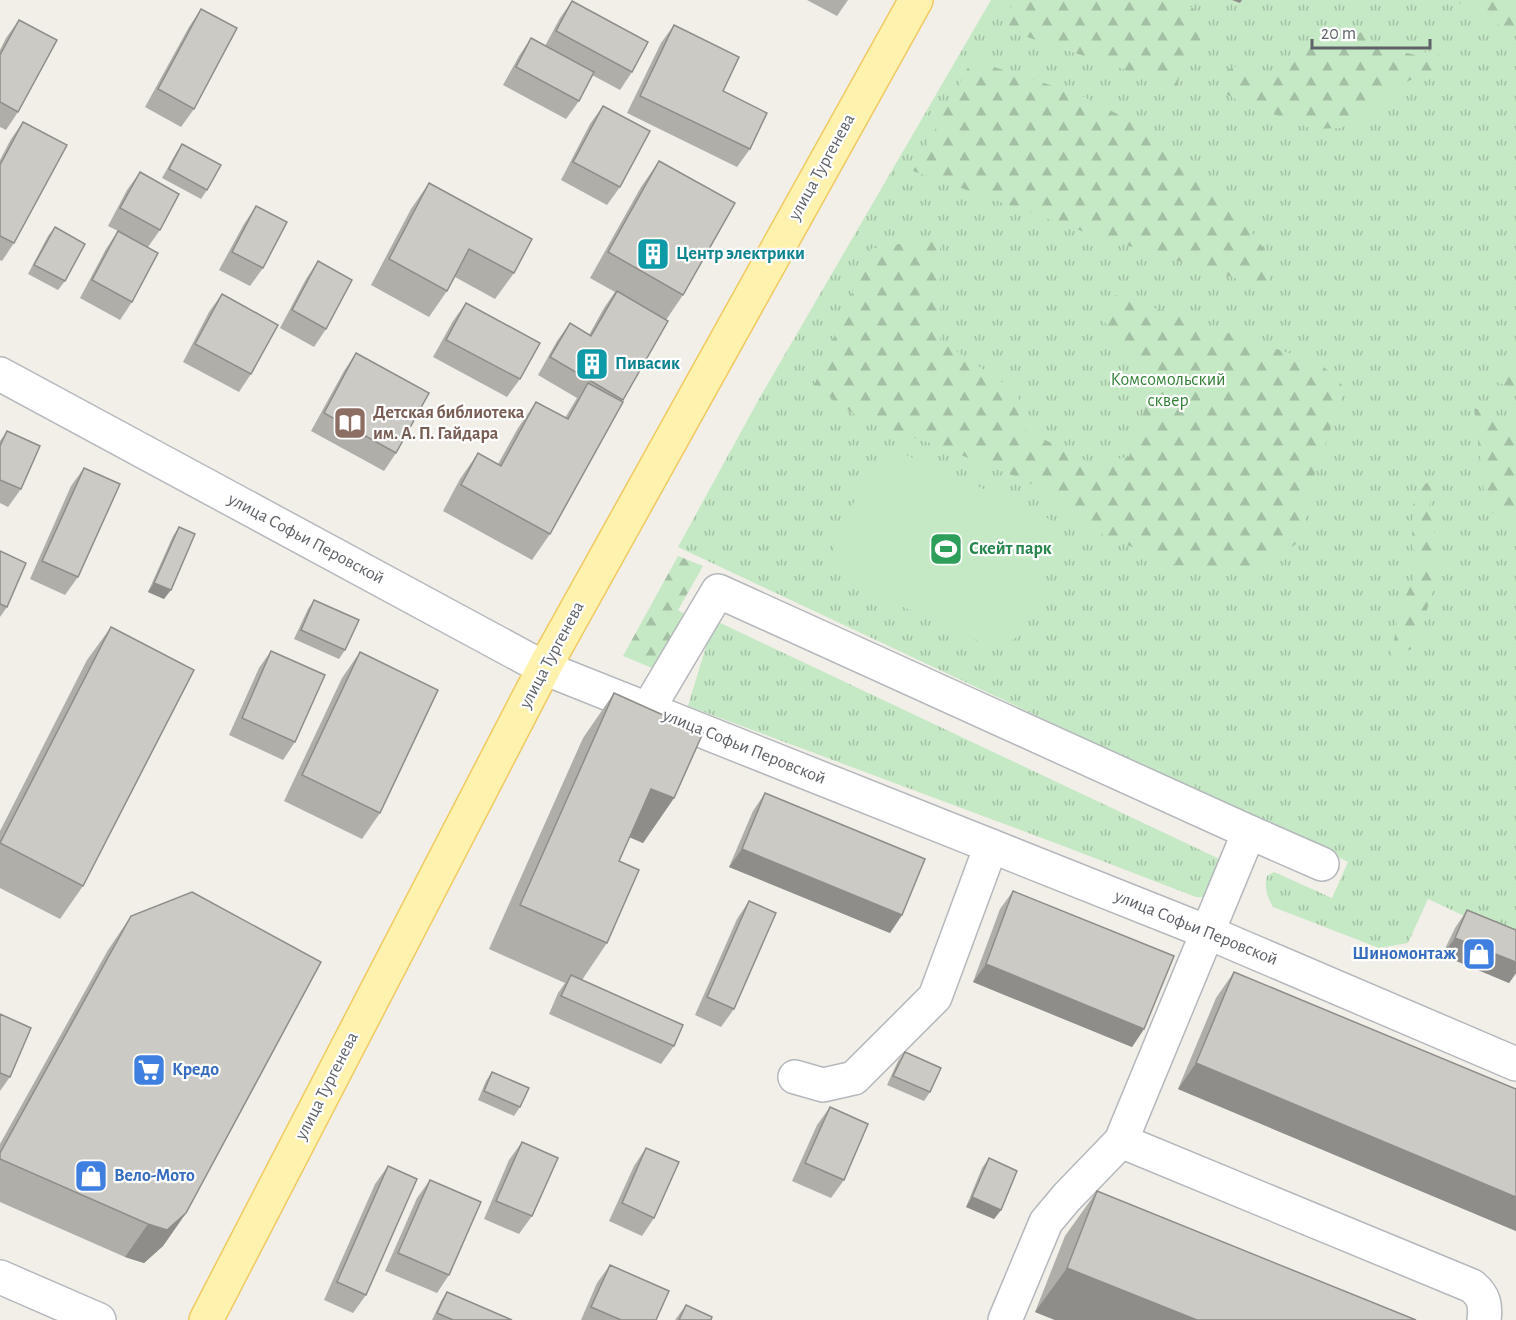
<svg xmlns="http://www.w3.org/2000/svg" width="1516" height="1320" font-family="'Alegreya Sans',sans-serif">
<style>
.grass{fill:url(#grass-tufts)}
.forest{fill:url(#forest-firs)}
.garden{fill:#c5e8c5}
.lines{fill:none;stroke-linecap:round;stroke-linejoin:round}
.minor-casing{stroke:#b5b8bc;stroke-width:36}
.major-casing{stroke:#f2c960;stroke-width:36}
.minor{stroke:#fff;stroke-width:33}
.major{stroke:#fff2af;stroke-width:33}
.wall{fill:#afaea9}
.shaded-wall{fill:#8f8d8a}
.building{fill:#cccac5;stroke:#8f8d8a;stroke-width:1.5}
.labels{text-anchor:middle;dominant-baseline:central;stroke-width:4.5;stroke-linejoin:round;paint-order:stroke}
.street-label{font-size:18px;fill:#5f6368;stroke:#fff}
.culture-label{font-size:18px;font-weight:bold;fill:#0d838f;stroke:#fff;text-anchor:start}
.park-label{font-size:18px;fill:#348238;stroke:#fff}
.education-label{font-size:18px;font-weight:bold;fill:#785e54;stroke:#fff;text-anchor:start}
.leisure-label{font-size:18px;font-weight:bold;fill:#27864d;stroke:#fff;text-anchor:start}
.shop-label{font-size:18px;font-weight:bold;fill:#366cbe;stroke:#fff;text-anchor:start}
</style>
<defs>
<pattern id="grass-tufts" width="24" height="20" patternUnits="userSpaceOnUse" patternTransform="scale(1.5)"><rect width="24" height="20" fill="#c5e8c5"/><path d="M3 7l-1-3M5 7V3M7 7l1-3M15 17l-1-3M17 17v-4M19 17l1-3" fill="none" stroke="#a3c0a4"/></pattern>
<pattern id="forest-firs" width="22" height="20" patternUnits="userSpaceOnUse" patternTransform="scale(1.5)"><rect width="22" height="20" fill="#c5e8c5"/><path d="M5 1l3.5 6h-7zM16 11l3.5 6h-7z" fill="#a3c0a4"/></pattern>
</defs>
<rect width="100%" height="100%" fill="#f1efe8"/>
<g class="grass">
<path d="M991 0H1516V940L1428 899 1408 943 1379 948 1273 907C1267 896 1264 889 1267 876L1274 872 1332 898 1348 862 678 547 759 399Z"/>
<polygon points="714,620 1228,863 1213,897 1196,897 1066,847 688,706"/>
</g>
<g class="forest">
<polygon points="1015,0 1181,0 1198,12 1209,32 1183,57 1177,87 1000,28"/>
<polygon points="1454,0 1516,0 1516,35"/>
<polygon points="1335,24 1357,30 1381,46 1415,55 1438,49 1440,69 1422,74 1391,90 1370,112 1341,128 1313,129 1247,104 1223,93 1227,70 1240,65 1255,81 1285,70 1310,42"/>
<polygon points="972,60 1078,94 1149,130 1219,187 1266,252 1271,289 1096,236 913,171"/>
<polygon points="940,237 940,340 1018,393 1022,428 1090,463 1129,457 1151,390 1102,318 1101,303 1116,295 1321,364 1345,388 1306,499 1305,539 1252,569 1175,565 1099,533 1027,481 930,443 864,421 814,386 870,249"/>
<polygon points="1511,364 1516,364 1516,389 1491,380"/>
<polygon points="1474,408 1516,422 1516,529 1486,508"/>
<polygon points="1435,477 1429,507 1434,530 1438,575 1415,647 1391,659 1399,610 1423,560 1412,547 1413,506 1417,490"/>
<polygon points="678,556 703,566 678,610 689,617 657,670 623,656"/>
</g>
<path class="garden" d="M893 452 904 454 1041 514 1050 520 1056 532 1059 548 1020 634C1007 646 995 645 979 641L843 580C835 569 833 562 833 549L870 466 879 458Z"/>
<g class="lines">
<defs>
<g id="minor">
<polyline points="0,374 544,668 1207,932 1516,1064"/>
<polyline points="648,709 718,591 1249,832 1121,1141 1067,1197 1046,1222 1005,1320"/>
<polyline points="1249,832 1322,864"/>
<polyline points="795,1077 823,1085 854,1078 935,997 991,846"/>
<path d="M1121 1141 1472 1286C1484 1296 1486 1305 1484 1320"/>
<polyline points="0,1277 99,1320"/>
</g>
<polyline id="major" points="206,1320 544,668 916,0"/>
</defs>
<use href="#minor" class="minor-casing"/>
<use href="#major" class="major-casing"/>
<use href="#minor" class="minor"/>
<use href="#major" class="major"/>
</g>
<g class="wall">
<polygon points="807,0 848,0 837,16"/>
<polygon points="572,1 632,72 620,90 592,75 579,101 566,119 503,85 519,56 531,38 545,46 560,18"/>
<polygon points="201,9 194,109 181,127 145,107 189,27"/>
<polygon points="19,20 18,112 6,130 0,127 0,50 6,38"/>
<polygon points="674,25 723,91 750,149 737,167 627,113 661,43"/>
<polygon points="603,106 620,187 607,205 561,180 590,124"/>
<polygon points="23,122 14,243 2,261 0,260 0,160 11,139"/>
<polygon points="182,144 207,190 201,199 162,178 176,153"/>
<polygon points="659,161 683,295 666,320 668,321 622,401 550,534 532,560 443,511 460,479 478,453 498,464 518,428 536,402 565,418 577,398 538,375 557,341 570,323 589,335 604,308 615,292 590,278 641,187"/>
<polygon points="140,172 160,230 148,247 132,302 120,320 80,298 106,249 118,231 108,226 127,190"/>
<polygon points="429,183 514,273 495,299 455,277 447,291 429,317 371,285 411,209"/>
<polygon points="256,206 263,268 250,286 219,270 244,224"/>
<polygon points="55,227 65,281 58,290 28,274 48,236"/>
<polygon points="318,261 326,329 314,347 280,328 306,279"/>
<polygon points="222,294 251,374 239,392 183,362 209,312"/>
<polygon points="466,303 520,379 507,397 433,357 453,321"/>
<polygon points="356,353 396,453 384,471 311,431 344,371"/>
<polygon points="7,431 21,489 8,507 0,503 0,441"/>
<polygon points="84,468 78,577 65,595 30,579 71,486"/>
<polygon points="179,527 164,599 148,592 173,536"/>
<polygon points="0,551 7,607 0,617"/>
<polygon points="314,600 345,650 339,659 294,639 308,609"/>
<polygon points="111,627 83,886 60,919 0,888 0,831 87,660"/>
<polygon points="271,651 295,742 283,760 229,735 259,668"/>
<polygon points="360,652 380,813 362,839 284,801 342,678"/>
<polygon points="614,693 674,798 643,843 629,837 619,861 607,943 582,980 674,1046 661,1064 549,1014 558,993 565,983 489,949 583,738"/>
<polygon points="765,793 902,915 890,933 729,867 753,811"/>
<polygon points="1013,891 1144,1029 1132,1047 973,982 1000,909"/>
<polygon points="749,901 734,1009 721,1027 695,1015 737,919"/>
<polygon points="1467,910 1516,930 1516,973 1509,983 1442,955 1455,928"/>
<polygon points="131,916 186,1213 163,1246 144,1263 125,1257 0,1202 0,1144 108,950"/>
<polygon points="1234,972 1516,1089 1516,1231 1178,1089 1216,998"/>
<polygon points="0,1014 10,1077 0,1091"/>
<polygon points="905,1052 930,1092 924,1101 887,1085 898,1061"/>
<polygon points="492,1072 520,1107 514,1116 478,1100 486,1081"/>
<polygon points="830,1107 844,1180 831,1198 792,1181 817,1125"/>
<polygon points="522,1142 532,1216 519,1234 484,1219 509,1160"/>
<polygon points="646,1148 654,1218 642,1236 609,1221 634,1166"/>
<polygon points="989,1158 1001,1210 994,1219 966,1207 982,1168"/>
<polygon points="388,1166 366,1295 353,1313 324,1300 375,1184"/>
<polygon points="430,1180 449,1275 437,1293 385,1271 417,1198"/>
<polygon points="1097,1191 1416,1320 1055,1320 1035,1312 1065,1236"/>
<polygon points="610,1265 656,1320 581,1320 597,1283"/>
<polygon points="447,1292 512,1320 432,1320 441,1301"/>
<polygon points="686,1305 711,1320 675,1320"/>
</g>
<g class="shaded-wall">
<polygon points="1232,0 1242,0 1240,3"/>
<polygon points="154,583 171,590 164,599 148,592"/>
<polygon points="651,789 674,798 643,843 620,833"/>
<polygon points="742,849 902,915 890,933 729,867"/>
<polygon points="1455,938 1516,962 1516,973 1509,983 1442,955"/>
<polygon points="986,964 1144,1029 1132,1047 973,982"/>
<polygon points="1196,1063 1516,1197 1516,1231 1178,1089"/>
<polygon points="972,1197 1001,1210 994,1219 966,1207"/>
<polygon points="186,1213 163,1246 144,1263 125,1257 148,1224"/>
<polygon points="1067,1268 1197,1320 1055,1320 1035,1312"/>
</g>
<g class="building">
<polygon points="572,1 648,42 632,72 556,31"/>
<polygon points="201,9 237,28 194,109 158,89"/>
<polygon points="19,20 57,40 18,112 0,102 0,55"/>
<polygon points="674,25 739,57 723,91 767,113 750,149 640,96"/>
<polygon points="531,38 594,72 579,101 516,67"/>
<polygon points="603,106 650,131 620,187 573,162"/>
<polygon points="23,122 67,145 14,243 0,236 0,165"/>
<polygon points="182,144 221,165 207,190 169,169"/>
<polygon points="659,161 735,203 683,295 608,252"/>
<polygon points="140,172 179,194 160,230 120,208"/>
<polygon points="429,183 532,239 514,273 469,249 447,291 389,259"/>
<polygon points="256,206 287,222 263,268 232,252"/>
<polygon points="55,227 85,244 65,281 34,265"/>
<polygon points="118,231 158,253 132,302 92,280"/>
<polygon points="318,261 352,280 326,329 292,310"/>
<polygon points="617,291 668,321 623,400 550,357 570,323 591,336"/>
<polygon points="222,294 278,325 251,374 195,344"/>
<polygon points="466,303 540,343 520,379 446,340"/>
<polygon points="356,353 429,393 396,453 324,413"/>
<polygon points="588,383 623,402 550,534 461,485 478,453 501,466 536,402 568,419"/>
<polygon points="7,431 40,446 21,489 0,480 0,446"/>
<polygon points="84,468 120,484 78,577 42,561"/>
<polygon points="179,527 195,534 171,590 154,583"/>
<polygon points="0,551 26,563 7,607 0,604"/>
<polygon points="314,600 359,620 345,650 301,630"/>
<polygon points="111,627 194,670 83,886 0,843"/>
<polygon points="271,651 325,675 295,742 242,718"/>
<polygon points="360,652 438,690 380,813 302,775"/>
<polygon points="614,693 703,733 674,798 651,789 619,861 639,870 607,943 520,905"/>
<polygon points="765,793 925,859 902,915 742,849"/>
<polygon points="1013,891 1174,956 1144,1029 986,964"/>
<polygon points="192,892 321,962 186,1213 167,1230 148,1224 0,1159 0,1153 131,916"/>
<polygon points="749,901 776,913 734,1009 707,997"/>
<polygon points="1467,910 1516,930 1516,962 1455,938"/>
<polygon points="1234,972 1516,1089 1516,1197 1196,1063"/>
<polygon points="571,975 683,1025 674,1046 561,996"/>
<polygon points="0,1014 31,1028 10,1077 0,1073"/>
<polygon points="905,1052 941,1068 930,1092 893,1076"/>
<polygon points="492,1072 529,1088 520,1107 484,1091"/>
<polygon points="830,1107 868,1124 844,1180 805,1163"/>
<polygon points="522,1142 558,1158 532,1216 496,1201"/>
<polygon points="646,1148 679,1162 654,1218 622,1203"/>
<polygon points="989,1158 1017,1171 1001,1210 972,1197"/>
<polygon points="388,1166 417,1179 366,1295 337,1282"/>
<polygon points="430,1180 481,1202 449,1275 398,1253"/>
<polygon points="1097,1191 1416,1320 1197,1320 1067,1268"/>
<polygon points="610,1265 669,1291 656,1320 621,1320 591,1307"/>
<polygon points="447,1292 512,1320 453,1320 437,1313"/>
<polygon points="686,1305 712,1317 711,1320 679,1320"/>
</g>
<defs>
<symbol id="building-square" viewBox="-11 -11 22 22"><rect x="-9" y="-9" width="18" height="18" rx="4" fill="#0f9aa8" stroke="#fff"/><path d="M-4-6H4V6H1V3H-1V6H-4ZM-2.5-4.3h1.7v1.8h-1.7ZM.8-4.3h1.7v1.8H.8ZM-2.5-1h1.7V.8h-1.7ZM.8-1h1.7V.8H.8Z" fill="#fff"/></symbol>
<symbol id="library-square" viewBox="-11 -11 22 22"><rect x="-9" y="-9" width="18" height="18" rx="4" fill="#8d6e63" stroke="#fff"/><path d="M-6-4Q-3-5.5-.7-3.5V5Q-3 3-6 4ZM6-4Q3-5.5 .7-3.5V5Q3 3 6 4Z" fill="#fff"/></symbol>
<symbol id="stadium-square" viewBox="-11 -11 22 22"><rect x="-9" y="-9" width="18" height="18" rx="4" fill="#2e9e5b" stroke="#fff"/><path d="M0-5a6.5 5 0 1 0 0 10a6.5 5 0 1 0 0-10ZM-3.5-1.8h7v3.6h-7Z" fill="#fff"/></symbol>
<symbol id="shop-square" viewBox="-11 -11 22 22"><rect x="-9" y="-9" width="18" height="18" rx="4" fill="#3f7fe0" stroke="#fff"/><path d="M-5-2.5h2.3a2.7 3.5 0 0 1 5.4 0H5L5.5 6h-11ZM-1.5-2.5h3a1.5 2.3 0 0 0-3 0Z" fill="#fff"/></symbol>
<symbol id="supermarket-square" viewBox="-11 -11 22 22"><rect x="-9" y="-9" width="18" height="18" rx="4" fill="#3f7fe0" stroke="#fff"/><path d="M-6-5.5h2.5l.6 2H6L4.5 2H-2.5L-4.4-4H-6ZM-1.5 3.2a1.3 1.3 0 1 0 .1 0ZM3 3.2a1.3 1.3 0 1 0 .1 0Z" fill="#fff"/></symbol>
</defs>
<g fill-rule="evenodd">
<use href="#building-square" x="634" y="235" width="38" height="38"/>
<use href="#building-square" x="573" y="345" width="38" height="38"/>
<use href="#library-square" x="331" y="404" width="38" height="38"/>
<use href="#stadium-square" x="927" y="530" width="38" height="38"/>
<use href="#shop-square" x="1460" y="935" width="38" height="38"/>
<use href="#supermarket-square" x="130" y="1051" width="38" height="38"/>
<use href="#shop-square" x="72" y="1157" width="38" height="38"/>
</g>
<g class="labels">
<g class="street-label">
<text transform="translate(822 167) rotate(-61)">улица Тургенева</text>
<text transform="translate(306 539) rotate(28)">улица Софьи Перовской</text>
<text transform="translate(552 655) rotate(-62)">улица Тургенева</text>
<text transform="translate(744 747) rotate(22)">улица Софьи Перовской</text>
<text transform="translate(1196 928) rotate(22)">улица Софьи Перовской</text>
<text transform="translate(327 1086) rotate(-63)">улица Тургенева</text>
</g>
<g class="culture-label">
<text x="676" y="254">Центр электрики</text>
<text x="615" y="364">Пивасик</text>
</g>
<g class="park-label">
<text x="1168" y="380">Комсомольский<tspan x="1168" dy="21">сквер</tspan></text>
</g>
<g class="education-label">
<text x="373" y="413">Детская библиотека<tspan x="373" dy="21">им. А. П. Гайдара</tspan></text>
</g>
<g class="leisure-label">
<text x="969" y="549">Скейт парк</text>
</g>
<g class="shop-label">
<text x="1456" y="954" text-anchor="end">Шиномонтаж</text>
<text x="172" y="1070">Кредо</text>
<text x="114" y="1176">Вело-Мото</text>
</g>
</g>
<path d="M1312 39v9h118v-9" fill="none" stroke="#5f6368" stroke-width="3"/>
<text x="1321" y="39" font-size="18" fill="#5f6368" stroke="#ffffff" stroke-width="4.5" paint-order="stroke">20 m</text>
</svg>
